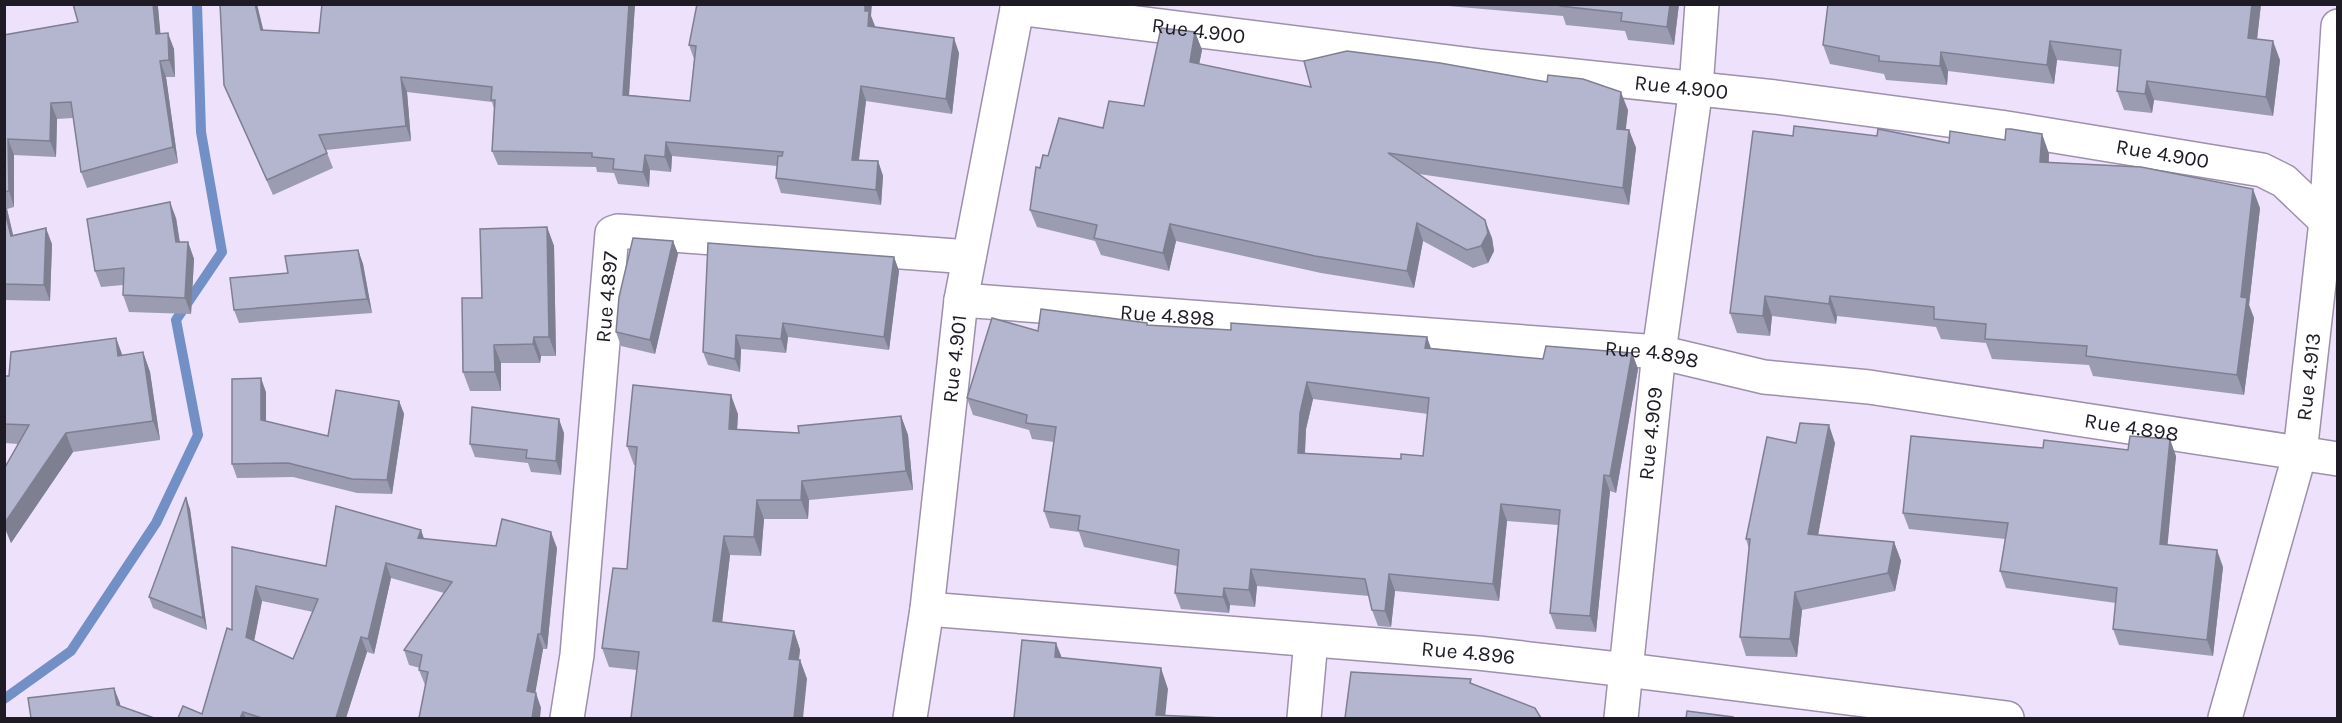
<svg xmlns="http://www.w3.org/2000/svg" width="2342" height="723" font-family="Karla,sans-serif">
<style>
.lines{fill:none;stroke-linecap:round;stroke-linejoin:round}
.stream{stroke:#7290c6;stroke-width:10}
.minor-casing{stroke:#9c91a9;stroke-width:36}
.minor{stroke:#fff;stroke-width:33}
.wall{fill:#9b9cb2;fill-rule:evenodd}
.shaded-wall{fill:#7e7f91}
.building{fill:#b4b5cf;stroke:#7e7f91;stroke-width:1.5;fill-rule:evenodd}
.labels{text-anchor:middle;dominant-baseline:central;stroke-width:6;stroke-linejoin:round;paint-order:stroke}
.street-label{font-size:21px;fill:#1f1b24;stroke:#ede1fb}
</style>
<rect width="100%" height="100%" fill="#ede1fb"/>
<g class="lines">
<polyline class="stream" points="4,699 71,651 156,523 198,435 176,320 222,252 201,132 197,4"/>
<defs>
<g id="minor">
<path id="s1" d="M1017 8 1481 66 1775 97 2000 127 2262 170 2284 181 2326 221"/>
<path id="s2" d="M961 300 1659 352 1764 377 1869 387 2338 459"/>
<path id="s3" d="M927 609 1478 653 1627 670 2007 718"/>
<path id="s4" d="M567 718 577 655 612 233 618 231 969 257"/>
<path id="s5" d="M910 718 927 609 961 300 1018 4"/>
<polyline points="1304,718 1311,640"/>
<path id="s6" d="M1621 718 1659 352 1696 88 1702 4"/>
<path id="s7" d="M2225 718 2300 453 2326 221 2338 26"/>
</g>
</defs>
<use href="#minor" class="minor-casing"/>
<use href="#minor" class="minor"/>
</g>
<g class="wall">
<polygon points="322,4 635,4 629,95 690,101 694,59 689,45 871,16 875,27 959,53 952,114 866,101 859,160 878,161 883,176 881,205 781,193 776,178 777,166 672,156 671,172 650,170 649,187 618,184 614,173 597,172 596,167 498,165 492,151 494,109 492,102 407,92 411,141 326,150 333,168 273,195 230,99 224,85 263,30 319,33"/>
<polygon points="1426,4 1679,4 1674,45 1628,40 1625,31 1566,25 1563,16"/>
<polygon points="1828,4 2261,4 2257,39 2280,60 2273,116 2154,100 2152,113 2124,110 2117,91 2119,67 2057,60 2054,84 1948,71 1947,85 1886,80 1884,74 1830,64 1823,45"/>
<polygon points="158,7 160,33 174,49 175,77 166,77 178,163 87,188 81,172 73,118 57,119 56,157 14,155 14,207 7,209 13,235 52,244 50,301 4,300 4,35"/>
<polygon points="1195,32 1202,50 1199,64 1311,87 1628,110 1625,130 1629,130 1636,148 1629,205 1419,174 1492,238 1494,251 1488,263 1473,268 1423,241 1414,288 1321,273 1176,241 1169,271 1101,255 1095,241 1037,227 1030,210 1040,168 1048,156 1144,106"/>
<polygon points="2042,134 2049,154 2049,163 2260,208 2249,305 2254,318 2244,395 2093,376 2089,365 1992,359 1986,343 1941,339 1936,327 1837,316 1836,324 1772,316 1770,336 1737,333 1730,313 1793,136 1877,136 1949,143 2005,140"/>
<polygon points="176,218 180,242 188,242 194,259 191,314 129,312 123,295 123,285 101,287 95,271"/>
<polygon points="547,227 554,246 556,356 541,356 540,363 501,363 501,391 470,391 463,372 482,298"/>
<polygon points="673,241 678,254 655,354 621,346 616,332"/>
<polygon points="358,250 363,264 372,313 239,323 234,310 288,273"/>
<polygon points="894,257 899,271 889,350 788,337 786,353 741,349 740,372 708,365 703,352"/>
<path d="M1147 323 1148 325 1231 330 1427 337 1430 348 1543 359 1632 353 1638 369 1616 493 1610 491 1596 632 1556 629 1550 613 1558 525 1507 521 1499 601 1395 591 1391 627 1378 626 1372 610 1369 596 1257 586 1255 607 1230 605 1229 613 1181 609 1175 593 1177 566 1084 547 1079 532 1050 528 1044 511 1054 442 1032 439 1029 430 973 415 967 398 1038 331ZM1313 399 1428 414 1423 456 1401 459 1305 453 1306 429Z"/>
<polygon points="116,338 122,355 143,352 150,372 160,440 73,452 11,543 4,527 4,469 18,444 4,443 4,376 9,376"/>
<polygon points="266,392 266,421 328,436 399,401 404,414 392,494 357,493 293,477 237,478 232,464"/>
<polygon points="738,414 737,429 799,433 901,416 908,435 913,490 809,500 808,519 764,519 761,556 730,555 722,622 794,631 800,650 799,660 800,660 807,679 637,670 609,667 602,648 627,569 636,465 634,465 627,446"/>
<polygon points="564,433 561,475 531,472 528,463 475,457 470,444"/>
<polygon points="1796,443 1835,443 1818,535 1894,542 1901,561 1895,591 1802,610 1797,657 1746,656 1740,637 1749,549 1746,539"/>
<polygon points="2043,448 2176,456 2167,545 2223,567 2213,656 2119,645 2113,629 2116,603 2006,588 2000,571 2005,539 1909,529 1903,513"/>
<polygon points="190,509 207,630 153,608 149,597"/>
<path d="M421 530 424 539 496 546 557 548 547 649H543L535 693 541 708 425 685 419 670 420 668 409 665 404 650 444 593 391 578 374 654 367 652 346 718H178L202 714 232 630V547L326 566ZM262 601 313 612 293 659 254 640Z"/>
</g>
<g class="shaded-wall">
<polygon points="153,4 157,4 158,7 162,50 156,34"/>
<polygon points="255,4 257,4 267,45 261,30"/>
<polygon points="629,4 635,4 628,110 623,95"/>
<polygon points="865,4 872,4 871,16 875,26 873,41 868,26 865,11"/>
<polygon points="1670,4 1679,4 1674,45 1667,27"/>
<polygon points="2252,4 2261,4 2255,57 2248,38"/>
<polygon points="1195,32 1202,50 1196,80 1190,62"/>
<polygon points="168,33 174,49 175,77 169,60"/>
<polygon points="954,38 959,53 952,114 946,99"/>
<polygon points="2050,41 2057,60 2054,84 2047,65"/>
<polygon points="2273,41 2280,60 2273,116 2266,97"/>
<polygon points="1941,52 1948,71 1947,85 1940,66"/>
<polygon points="160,61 166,77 178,163 173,147"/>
<polygon points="401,77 407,92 411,141 406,126"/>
<polygon points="2147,81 2154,100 2152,113 2145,94"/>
<polygon points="861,86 866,101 857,174 852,160"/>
<polygon points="1621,92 1628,110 1624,146 1617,129"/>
<polygon points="51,103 57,119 56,157 50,141"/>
<polygon points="1629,130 1636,148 1629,205 1623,188"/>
<polygon points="2042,134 2049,154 2047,182 2040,162"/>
<polygon points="8,139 14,155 14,207 9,191"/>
<polygon points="666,142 672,156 671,172 665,157"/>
<polygon points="645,155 650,170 649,187 643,172"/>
<polygon points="878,161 883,176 881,205 876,190"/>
<polygon points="2253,189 2260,208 2249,305 2254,318 2244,395 2237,375 2241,297"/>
<polygon points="170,202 176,218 182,258 176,242"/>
<polygon points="4,203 7,209 17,252 11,236 4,208"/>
<polygon points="1485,220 1492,238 1494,251 1488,263 1481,246"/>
<polygon points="1417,223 1423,241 1414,288 1407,271"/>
<polygon points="1170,224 1176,241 1169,271 1163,253"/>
<polygon points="547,227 554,246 556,356 549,337"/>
<polygon points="46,228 52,244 50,301 44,285"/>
<polygon points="673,241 678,254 655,354 650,340"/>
<polygon points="188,242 194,259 191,314 185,298"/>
<polygon points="358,250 363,264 372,313 367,299"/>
<polygon points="894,257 899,271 889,350 884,337"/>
<polygon points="1765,296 1772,316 1770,336 1763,316"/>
<polygon points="1830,296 1837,316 1836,324 1829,304"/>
<polygon points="783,323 788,337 786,353 781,339"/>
<polygon points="736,335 741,349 740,372 735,359"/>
<polygon points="534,337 541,356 540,363 533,344"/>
<polygon points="1427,337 1433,354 1425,348"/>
<polygon points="116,338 123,357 118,356"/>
<polygon points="494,345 501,363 501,391 495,372"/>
<polygon points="143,352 150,372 160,440 153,421"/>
<polygon points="1632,353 1638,369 1616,493 1610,476"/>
<polygon points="261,378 266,392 266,434 261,420"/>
<polygon points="1307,382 1313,399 1306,429 1304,470 1298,453 1300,413"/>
<polygon points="731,395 738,414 736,448 729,429"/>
<polygon points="399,401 404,414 392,494 387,480"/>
<polygon points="901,416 908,435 913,490 906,471"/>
<polygon points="559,419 564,433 561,475 556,461"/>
<polygon points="1829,425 1835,443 1815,552 1808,534"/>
<polygon points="66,433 73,452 11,543 4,524"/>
<polygon points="2170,439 2176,456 2166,561 2160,544"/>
<polygon points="1604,475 1610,491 1596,632 1590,616"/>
<polygon points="802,481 809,500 808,519 801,500"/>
<polygon points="186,497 190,509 207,630 203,618"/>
<polygon points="757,500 764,519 761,556 754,537"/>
<polygon points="1501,504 1507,521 1499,601 1493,584"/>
<polygon points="421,530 426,545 418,538"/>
<polygon points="551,532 557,548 547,649 541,634"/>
<polygon points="724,536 730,555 720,640 713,621"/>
<polygon points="1894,542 1901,561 1895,591 1888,573"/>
<polygon points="2217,550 2223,567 2213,656 2207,640"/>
<polygon points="386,563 391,578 374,654 368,639"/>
<polygon points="1251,569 1257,586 1255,607 1249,590"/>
<polygon points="1389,574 1395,591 1391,627 1385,611"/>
<polygon points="256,586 262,601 252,652 246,637"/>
<polygon points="1224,588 1230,605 1229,613 1223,597"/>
<polygon points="1795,592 1802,610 1797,657 1790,639"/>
<polygon points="794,631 800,650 796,677 789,659"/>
<polygon points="538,634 543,649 533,706 527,691"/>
<polygon points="361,637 367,652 346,718 336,718"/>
<polygon points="1056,643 1064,663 1055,657"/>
<polygon points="800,660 807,679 803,718 794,718"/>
<polygon points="1161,668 1168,689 1165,718 1156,715"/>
<polygon points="114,688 120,703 122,718 117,705"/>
<polygon points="536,693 541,708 540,718 532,718"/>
<polygon points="243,712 246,718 240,718"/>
</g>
<g class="building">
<polygon points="73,4 153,4 156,34 168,33 169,60 160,61 173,147 81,172 71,102 51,103 50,141 8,139 9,191 4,192 4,35 78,22"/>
<polygon points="220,4 255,4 261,30 319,33 322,4 629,4 623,95 690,101 696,46 689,45 697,4 865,4 865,11 869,11 868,26 954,38 946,99 861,86 852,160 878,161 876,190 776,178 778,156 782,156 783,152 666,142 665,157 645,155 643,172 613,169 614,159 592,157 592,153 492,151 495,100 491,100 492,87 401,77 406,126 319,135 327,153 267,180 224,85"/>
<polygon points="1560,4 1670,4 1667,27 1621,21 1622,13 1560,6"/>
<polygon points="1828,4 2252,4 2248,38 2273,41 2266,97 2147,81 2145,94 2117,91 2121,50 2050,41 2047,65 1941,52 1940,66 1879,61 1879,56 1823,45"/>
<polygon points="1161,28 1195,32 1190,62 1311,87 1304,61 1347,51 1440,63 1547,82 1548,75 1583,79 1621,92 1617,129 1629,130 1623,188 1388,153 1485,220 1488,233 1481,246 1467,250 1417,223 1407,271 1315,256 1170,224 1163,253 1094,238 1097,225 1030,210 1036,167 1040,168 1043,155 1048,156 1059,118 1103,128 1109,101 1144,106"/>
<polygon points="1794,126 1877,136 1878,129 1949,143 1950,131 2005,140 2006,129 2011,129 2042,134 2040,162 2141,167 2253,189 2241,297 2247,298 2237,375 2086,356 2087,346 1985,339 1986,324 1934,319 1934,307 1830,296 1829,304 1765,296 1763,316 1730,313 1753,131 1793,136"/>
<polygon points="170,202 176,242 188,242 185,298 123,295 124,268 95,271 87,219"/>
<polygon points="4,208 11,236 46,228 44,285 4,284"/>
<polygon points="547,227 549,337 534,337 533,344 494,345 495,372 463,372 462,298 482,298 480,229"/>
<polygon points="633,238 673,241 650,340 616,332 619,297"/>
<polygon points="708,243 894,257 884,337 783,323 781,339 736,335 735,359 703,352"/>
<polygon points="358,250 367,299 234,310 230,278 288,273 285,256"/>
<path d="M1041 309 1147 323V325L1231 330V323L1427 337 1425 348 1543 359 1546 346 1632 353 1610 476 1604 475 1590 616 1550 613 1560 510 1501 504 1493 584 1389 574 1385 611 1372 610 1365 579 1251 569 1249 590 1224 588 1223 597 1175 593 1179 550 1078 530 1080 516 1044 511 1056 427 1026 423 1027 415 967 398 992 318 1038 331ZM1307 382 1429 398 1423 456 1401 454V459L1298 453 1300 413Z"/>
<polygon points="116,338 118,356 143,352 153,421 66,433 4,524 4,469 29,425 4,424 4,376 9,376 11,352"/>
<polygon points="261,378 261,420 328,436 336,390 399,401 387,480 352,479 288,463 232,464 232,379"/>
<polygon points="633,385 731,395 729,429 799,433 798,426 901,416 906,471 802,481 801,500 757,500 754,537 724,536 713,621 794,631 789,659 800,660 794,718 631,718 639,652 602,648 613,568 627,569 637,447 627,446"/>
<polygon points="472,407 559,419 556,461 526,458 527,450 470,444"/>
<polygon points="1800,423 1829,425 1808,534 1894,542 1888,573 1795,592 1790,639 1740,637 1750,539 1746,539 1767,437 1796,443"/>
<polygon points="1911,436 2043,448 2044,440 2128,450 2130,436 2170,439 2160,544 2217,550 2207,640 2113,629 2117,588 2000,571 2008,523 1903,513"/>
<polygon points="186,497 203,618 149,597"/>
<path d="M336 506 421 530 418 538 496 546 502 519 551 532 541 634H538L527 691 536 693 532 718H419L428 672 419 670 422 655 404 650 452 582 386 563 368 639 361 637 336 718H262L243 712 240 718H178L183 706 202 714 227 628 232 630V547L326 566ZM256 586 318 599 293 659 246 637Z"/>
<polygon points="1022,640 1056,643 1055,657 1161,668 1156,715 1223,718 1014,718"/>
<polygon points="1351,672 1471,679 1470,683 1535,708 1541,718 1345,718"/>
<polygon points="114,688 117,705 154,718 31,718 28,698"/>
<polygon points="1687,711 1733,717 1733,718 1686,718"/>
</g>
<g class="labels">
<g class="street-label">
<text stroke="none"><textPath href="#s1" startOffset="183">Rue 4.900</textPath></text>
<text stroke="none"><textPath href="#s1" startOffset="669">Rue 4.900</textPath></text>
<text stroke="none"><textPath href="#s1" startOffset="1155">Rue 4.900</textPath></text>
<text stroke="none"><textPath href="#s4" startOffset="423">Rue 4.897</textPath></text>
<text stroke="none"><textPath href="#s2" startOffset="207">Rue 4.898</textPath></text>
<text stroke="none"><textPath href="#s2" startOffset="693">Rue 4.898</textPath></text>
<text stroke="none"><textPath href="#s5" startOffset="362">Rue 4.901</textPath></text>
<text stroke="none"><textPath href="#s7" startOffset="352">Rue 4.913</textPath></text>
<text stroke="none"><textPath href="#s2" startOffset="1179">Rue 4.898</textPath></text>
<text stroke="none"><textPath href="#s6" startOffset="286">Rue 4.909</textPath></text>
<text stroke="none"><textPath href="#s3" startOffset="543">Rue 4.896</textPath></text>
</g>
</g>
<rect width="2342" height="723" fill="none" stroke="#1f1b24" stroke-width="12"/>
</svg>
